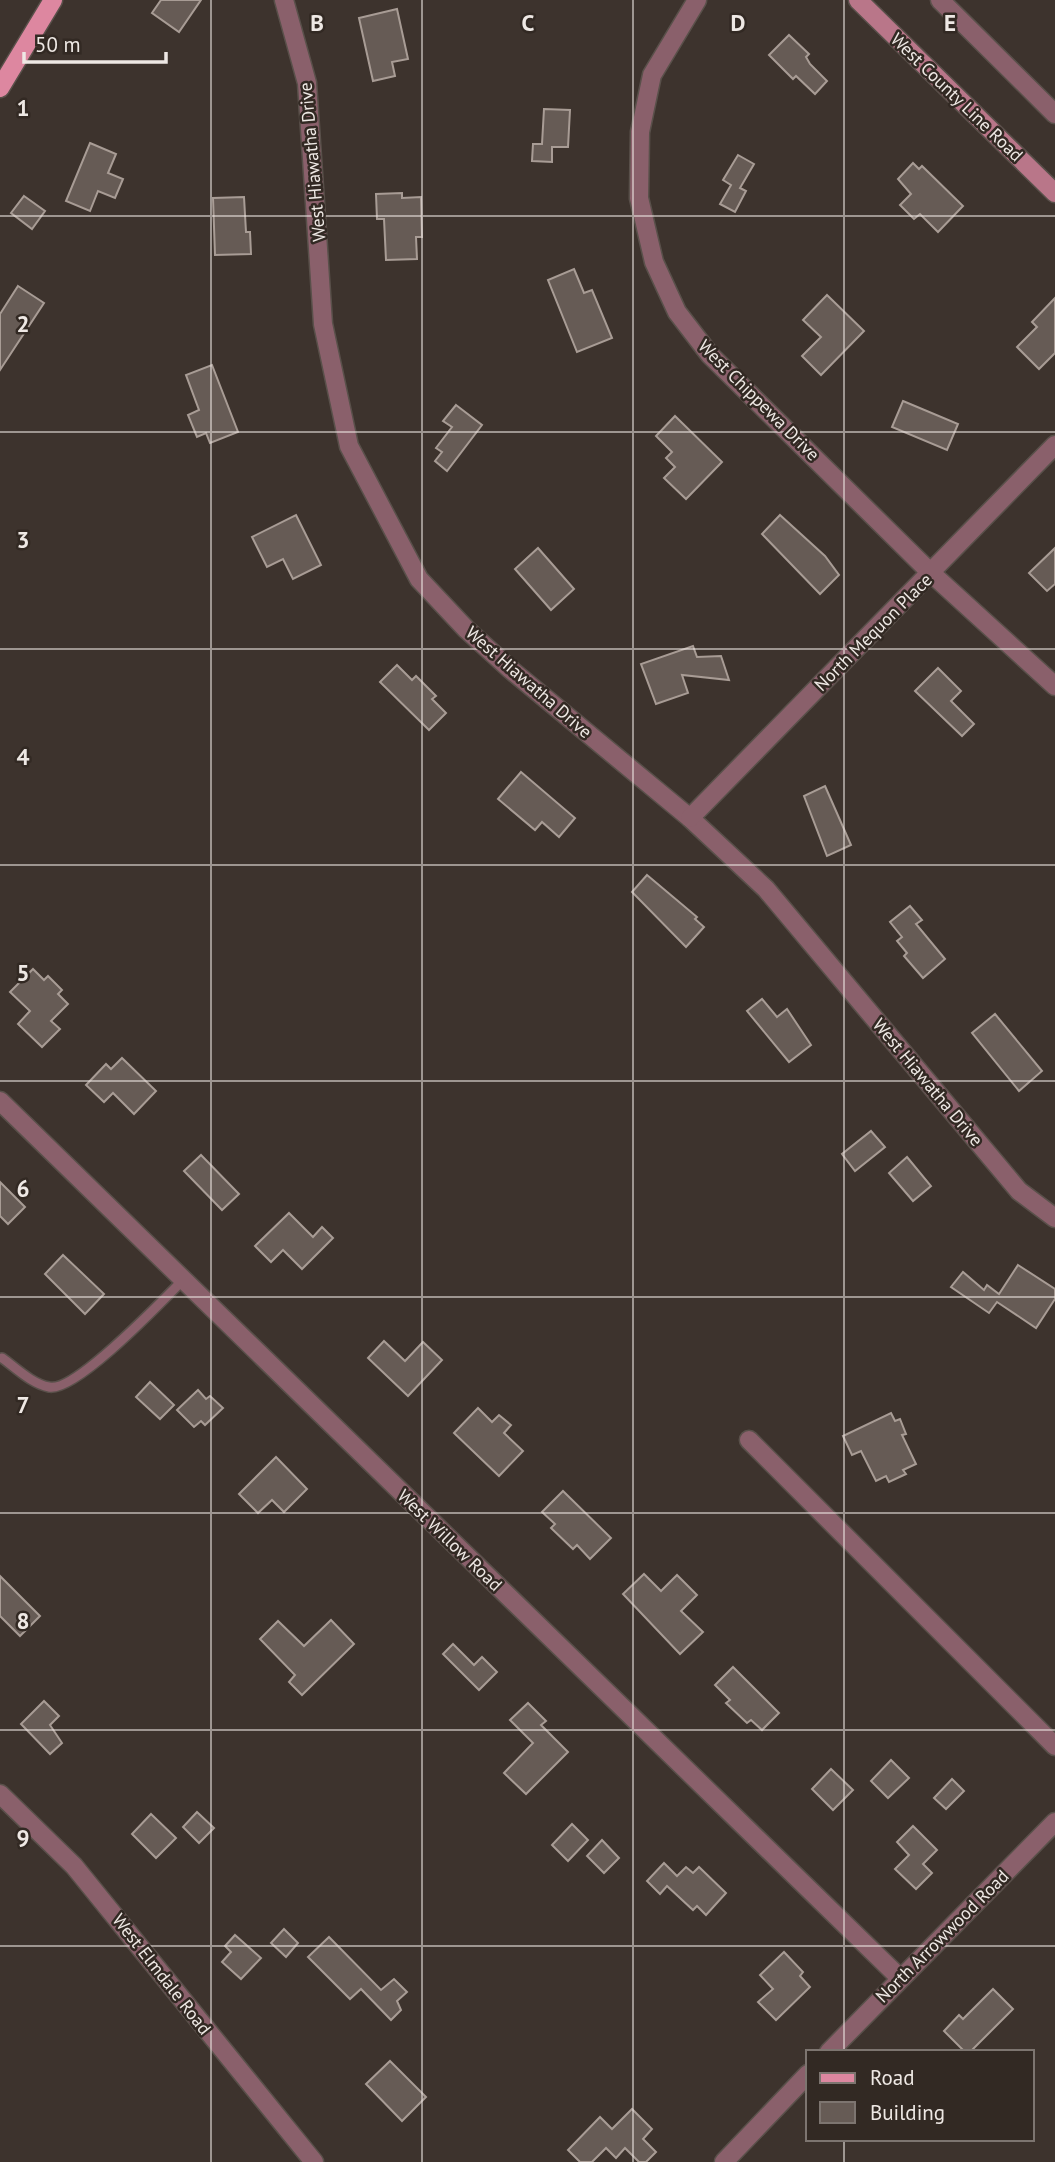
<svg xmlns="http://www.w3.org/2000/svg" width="1055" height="2162" font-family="'PT Sans',sans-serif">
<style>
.building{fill:#665b55;stroke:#a89c95;stroke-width:2}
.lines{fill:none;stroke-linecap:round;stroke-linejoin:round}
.lane-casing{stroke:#59504a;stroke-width:12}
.street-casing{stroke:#59504a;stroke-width:21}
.secondary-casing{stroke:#59504a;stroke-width:21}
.primary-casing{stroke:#59504a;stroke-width:21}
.lane{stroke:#8a606b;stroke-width:9}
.street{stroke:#8a606b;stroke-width:18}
.secondary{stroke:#b97689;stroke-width:18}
.primary{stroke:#dd87a0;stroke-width:18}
.grid{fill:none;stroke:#eee8e4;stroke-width:2;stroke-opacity:0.55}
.labels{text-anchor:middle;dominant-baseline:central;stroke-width:5;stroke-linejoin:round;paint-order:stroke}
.street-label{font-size:18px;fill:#eee8e4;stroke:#322923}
.grid-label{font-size:23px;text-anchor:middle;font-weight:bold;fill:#eee8e4;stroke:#322923;stroke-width:5;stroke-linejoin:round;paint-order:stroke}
</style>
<rect width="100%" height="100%" fill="#3d332d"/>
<g class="building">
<polygon points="161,0 201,0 179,32 152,13"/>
<polygon points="397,9 408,59 392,62 395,76 373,81 359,18"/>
<polygon points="789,35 809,54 806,57 810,64 827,81 815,94 796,76 793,79 769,55"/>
<polygon points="544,109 570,110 568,147 552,147 552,162 532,161 533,144 542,144"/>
<polygon points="90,143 116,154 108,173 123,179 115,198 98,191 90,211 66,201"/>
<polygon points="738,155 754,164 740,188 746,191 735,212 720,204 731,185 723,180"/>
<polygon points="913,163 919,169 922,166 963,206 938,232 920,214 914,219 900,205 911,194 898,179"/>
<polygon points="402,193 402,198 421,197 422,237 416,237 417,259 386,260 384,219 377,219 376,194"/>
<polygon points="24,196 45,211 32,229 11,213"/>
<polygon points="244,197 246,232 250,232 251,254 215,255 213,198"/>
<polygon points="574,269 584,293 592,290 612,338 577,352 548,280"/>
<polygon points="18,286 44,303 0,370 0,314"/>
<polygon points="827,295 864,331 821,375 802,356 821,337 803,320"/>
<polygon points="1055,298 1055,353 1039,369 1017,347 1037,327 1032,322"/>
<polygon points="212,365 238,432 210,443 206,433 197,437 188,415 199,410 186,375"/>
<polygon points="903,401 958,424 947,450 892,427"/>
<polygon points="456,405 482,425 447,471 435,461 442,452 436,448 452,427 443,421"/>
<polygon points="675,416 722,462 686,499 664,478 675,467 666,458 672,452 656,436"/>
<polygon points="296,515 321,565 293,579 283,559 267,567 252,537"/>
<polygon points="780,515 825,556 839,575 820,594 762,534"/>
<polygon points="538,548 574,589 551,610 515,569"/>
<polygon points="1055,548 1055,584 1047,591 1029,573"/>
<polygon points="693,646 697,657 721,656 729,680 682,675 688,693 656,704 641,664"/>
<polygon points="397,665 412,680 416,676 436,696 432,699 446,713 429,730 380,682"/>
<polygon points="938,668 961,691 951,701 974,724 962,736 915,691"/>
<polygon points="521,772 575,818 559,837 542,822 535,830 498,799"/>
<polygon points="825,786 851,845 827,856 804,796"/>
<polygon points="647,875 697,917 695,919 704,927 686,947 632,892"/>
<polygon points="910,906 922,920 916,924 945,959 923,978 904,956 907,953 897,941 902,937 890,922"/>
<polygon points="33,969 44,980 48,976 62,990 58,994 68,1004 51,1021 60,1029 42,1047 18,1024 30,1011 10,992"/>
<polygon points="762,999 777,1017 787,1009 811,1045 789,1062 747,1011"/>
<polygon points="995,1014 1042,1071 1019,1091 972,1033"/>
<polygon points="122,1058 156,1091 134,1114 113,1093 104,1102 86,1085 106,1064 111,1069"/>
<polygon points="871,1131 885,1147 855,1171 842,1154"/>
<polygon points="201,1155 239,1194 222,1210 184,1171"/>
<polygon points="907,1157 931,1186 913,1201 889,1173"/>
<polygon points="0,1182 25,1207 8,1224 0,1216"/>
<polygon points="289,1213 313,1237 322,1227 333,1238 302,1269 283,1250 271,1262 255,1246"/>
<polygon points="63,1255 104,1294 85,1314 45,1274"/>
<polygon points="1018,1265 1055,1289 1055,1299 1036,1328 997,1302 989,1313 951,1287 963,1272 984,1290 987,1285 999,1294"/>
<polygon points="384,1341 405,1361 423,1342 442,1360 408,1396 368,1358"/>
<polygon points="150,1382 174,1405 160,1419 136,1397"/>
<polygon points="198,1390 206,1399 210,1396 223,1408 205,1425 201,1421 194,1427 177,1410"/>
<polygon points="478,1408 492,1422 499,1415 511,1425 504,1433 523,1451 499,1476 454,1433"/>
<polygon points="891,1413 895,1421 900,1419 906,1434 902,1435 916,1464 903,1470 906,1474 889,1482 886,1476 876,1481 861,1451 852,1455 843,1436"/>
<polygon points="276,1457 307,1489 284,1512 272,1500 258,1513 239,1494"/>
<polygon points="563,1491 611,1538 590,1559 577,1545 573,1549 551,1528 555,1524 542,1512"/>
<polygon points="644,1574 661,1591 677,1575 697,1595 681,1611 703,1632 680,1654 623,1594"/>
<polygon points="0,1576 40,1616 20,1636 0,1616"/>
<polygon points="331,1620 354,1644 302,1695 289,1682 295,1675 260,1639 278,1621 304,1646"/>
<polygon points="453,1644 474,1665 482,1657 497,1672 479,1690 443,1654"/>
<polygon points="733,1667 779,1713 762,1730 751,1720 747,1723 726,1703 730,1700 715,1685"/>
<polygon points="44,1701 59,1716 50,1725 62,1743 50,1754 21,1724"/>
<polygon points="528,1703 546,1721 541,1725 568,1752 526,1794 504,1773 533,1743 510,1720"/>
<polygon points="891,1760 909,1778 888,1798 871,1781"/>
<polygon points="831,1769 853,1790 833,1810 812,1789"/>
<polygon points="952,1779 964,1791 946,1809 934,1798"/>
<polygon points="197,1812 214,1828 199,1843 183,1827"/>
<polygon points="151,1814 176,1838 156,1858 132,1834"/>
<polygon points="572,1824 588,1840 568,1861 552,1845"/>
<polygon points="913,1826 937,1850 923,1864 932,1873 916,1889 895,1869 909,1855 897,1842"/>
<polygon points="602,1840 619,1858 604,1873 587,1856"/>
<polygon points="664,1863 677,1876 686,1867 693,1873 699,1867 726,1893 706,1915 697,1906 693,1910 667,1886 660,1894 647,1881"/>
<polygon points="284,1929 298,1943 286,1957 271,1943"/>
<polygon points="235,1935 261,1958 241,1979 222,1962 231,1952 225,1946"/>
<polygon points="329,1937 381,1990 394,1979 407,1992 397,2001 401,2010 391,2020 361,1989 350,1999 308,1957"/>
<polygon points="784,1952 803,1972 800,1976 810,1987 776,2020 758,2002 773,1989 760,1975"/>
<polygon points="993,1989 1013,2009 970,2052 965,2052 944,2031 959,2015 963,2019"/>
<polygon points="390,2061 426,2097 402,2121 366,2084"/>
<polygon points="632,2109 652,2129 643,2139 656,2152 646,2162 639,2162 625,2148 616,2158 606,2148 592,2162 580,2162 568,2150 600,2117 612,2129"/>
</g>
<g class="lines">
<defs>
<path id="lane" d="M2 1358C16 1368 32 1384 49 1387 75 1393 163 1300 183 1280"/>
<g id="street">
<polyline points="284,0 307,83 323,324 349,446 419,579 466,629 510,669 690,818 766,889 1019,1191 1055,1218"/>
<polyline points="697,0 652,75 640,132 639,198 654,262 677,312 710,355 931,573 1055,686"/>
<polyline points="940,0 1055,114"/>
<polyline points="690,818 1055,445"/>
<polyline points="0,1101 900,1978"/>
<polyline points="749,1440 1055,1746"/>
<polyline points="0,1794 74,1866 314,2162"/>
<polyline points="829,2052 1055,1822"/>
<polyline points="724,2162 808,2074"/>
</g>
<polyline id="secondary" points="858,0 1055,193"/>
<polyline id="primary" points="0,88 53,0"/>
</defs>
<use href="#lane" class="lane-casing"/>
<use href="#street" class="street-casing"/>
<use href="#secondary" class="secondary-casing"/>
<use href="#primary" class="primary-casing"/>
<use href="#lane" class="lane"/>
<use href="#street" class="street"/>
<use href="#secondary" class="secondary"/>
<use href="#primary" class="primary"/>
</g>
<path class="grid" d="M211 0V2162M422 0V2162M633 0V2162M844 0V2052M0 216H1055M0 432H1055M0 649H1055M0 865H1055M0 1081H1055M0 1297H1055M0 1513H1055M0 1730H1055M0 1946H1055M844 2139V2162"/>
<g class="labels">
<g class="street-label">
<text transform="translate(957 97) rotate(44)">West County Line Road</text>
<text transform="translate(312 162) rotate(-95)">West Hiawatha Drive</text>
<text transform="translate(759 400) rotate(45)">West Chippewa Drive</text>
<text transform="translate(873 632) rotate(-45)">North Mequon Place</text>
<text transform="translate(529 682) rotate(41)">West Hiawatha Drive</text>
<text transform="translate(928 1082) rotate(50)">West Hiawatha Drive</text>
<text transform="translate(450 1540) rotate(44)">West Willow Road</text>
<text transform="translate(942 1936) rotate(-45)">North Arrowwood Road</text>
<text transform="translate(162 1974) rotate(52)">West Elmdale Road</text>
</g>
</g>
<g class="grid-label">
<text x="317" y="31">B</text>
<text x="528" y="31">C</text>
<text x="738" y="31">D</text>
<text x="950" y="31">E</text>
<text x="23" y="116">1</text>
<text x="23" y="332">2</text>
<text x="23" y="548">3</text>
<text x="23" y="765">4</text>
<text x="23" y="981">5</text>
<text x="23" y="1197">6</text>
<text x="23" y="1413">7</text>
<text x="23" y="1629">8</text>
<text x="23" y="1846">9</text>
</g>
<rect x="806" y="2050" width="228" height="91" fill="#322923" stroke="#7d7570" stroke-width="2"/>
<rect x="820" y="2073" width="35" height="10" fill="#dd87a0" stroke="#7d7570" stroke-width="2"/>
<text x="870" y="2085" font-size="21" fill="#eee8e4">Road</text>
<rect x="820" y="2102" width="35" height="21" fill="#665b55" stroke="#7d7570" stroke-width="2"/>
<text x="870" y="2120" font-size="21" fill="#eee8e4">Building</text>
<path d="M24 52v10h142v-10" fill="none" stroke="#eee8e4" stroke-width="3.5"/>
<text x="35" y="52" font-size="21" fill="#eee8e4" stroke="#322923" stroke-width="5" paint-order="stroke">50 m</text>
</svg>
